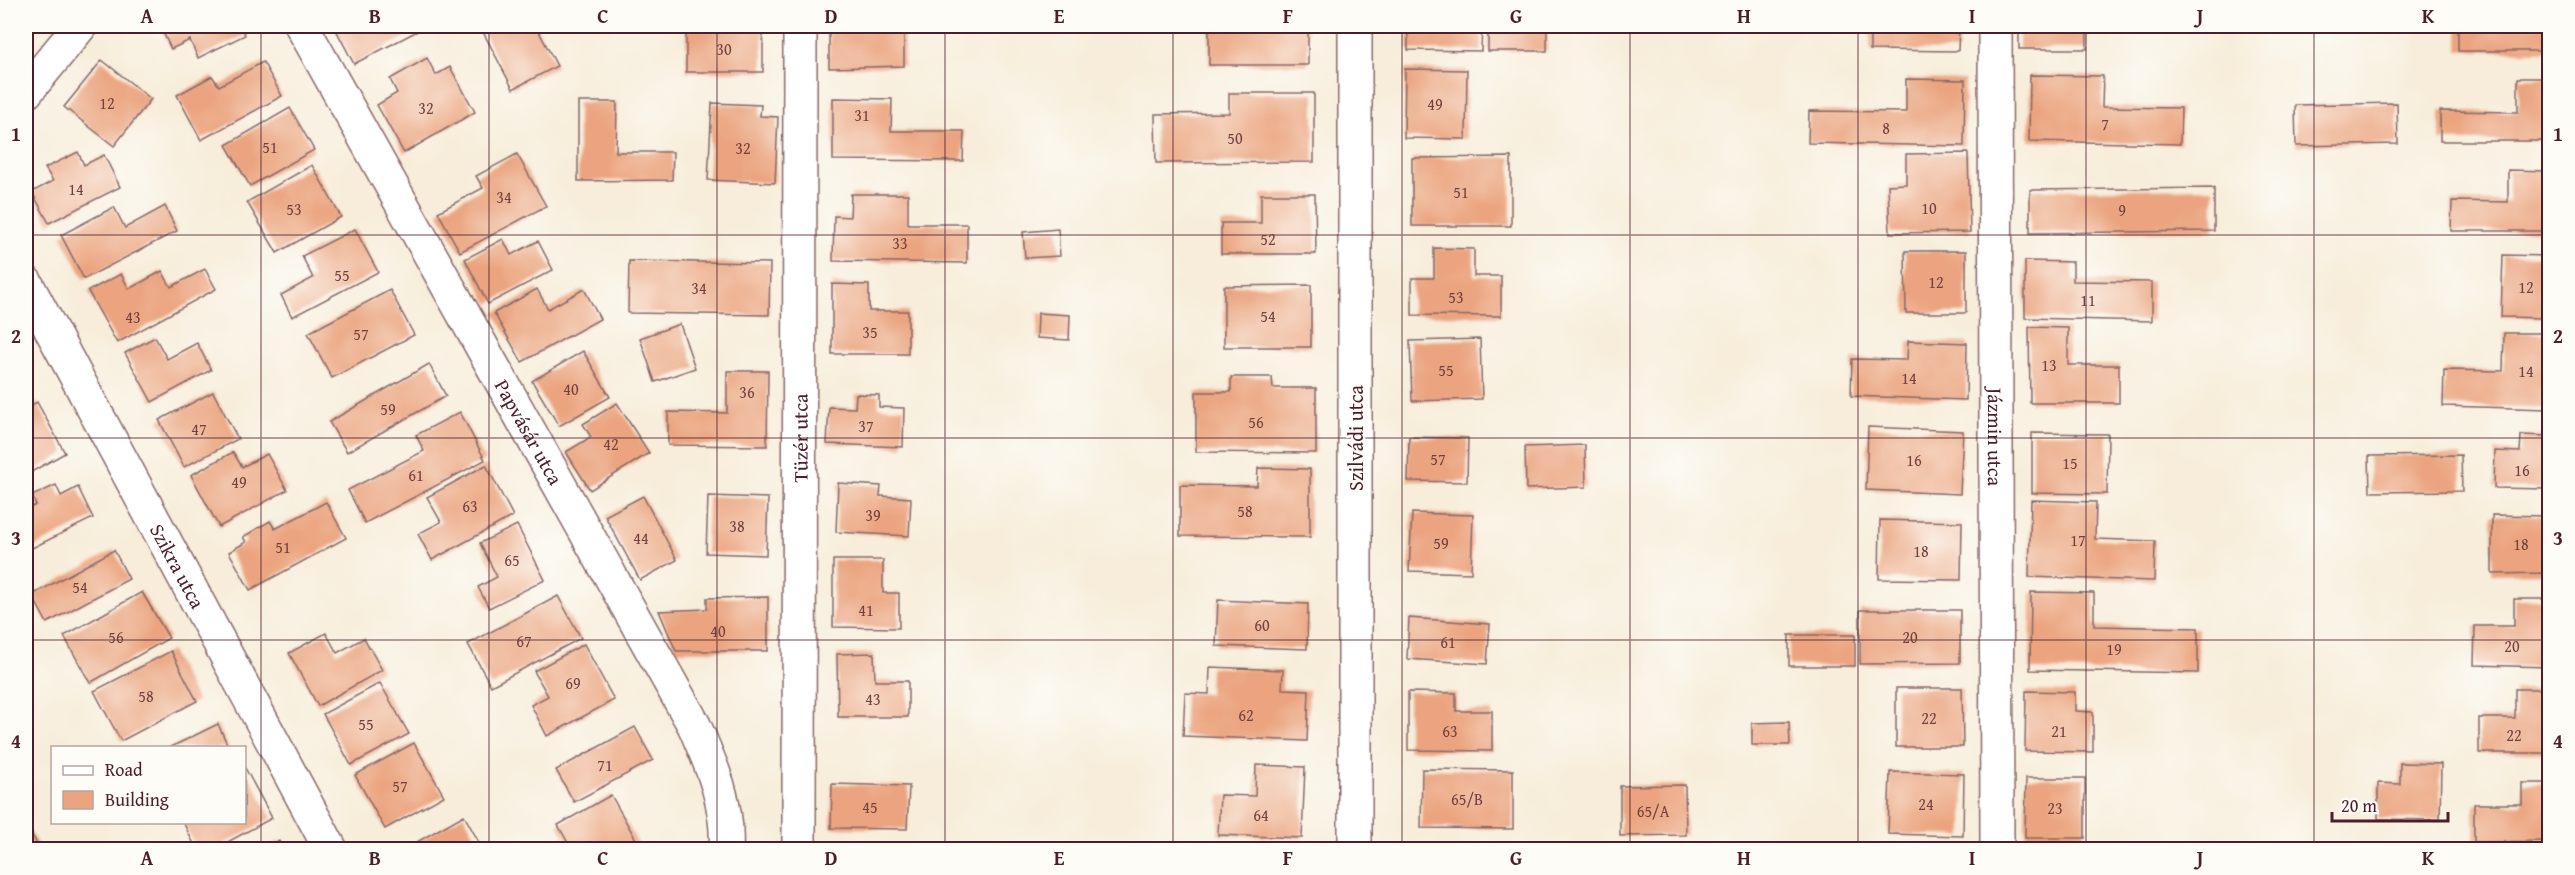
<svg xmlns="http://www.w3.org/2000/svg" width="2575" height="875" font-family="'Gentium Book Plus',serif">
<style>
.building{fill:#eba47f}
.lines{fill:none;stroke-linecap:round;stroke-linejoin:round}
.street-casing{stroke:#876768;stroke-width:36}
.street{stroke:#fff;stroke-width:33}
.grid{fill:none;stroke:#4a1f2b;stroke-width:1.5;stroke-opacity:0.55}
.labels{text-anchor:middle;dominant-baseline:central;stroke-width:4.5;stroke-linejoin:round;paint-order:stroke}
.number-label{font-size:16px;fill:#724040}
.street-label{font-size:20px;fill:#4a1f2b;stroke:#fdfcf7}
.neatline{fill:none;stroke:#4a1f2b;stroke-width:2}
.grid-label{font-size:20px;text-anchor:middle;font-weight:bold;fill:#4a1f2b}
</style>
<rect width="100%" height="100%" fill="#fdfcf7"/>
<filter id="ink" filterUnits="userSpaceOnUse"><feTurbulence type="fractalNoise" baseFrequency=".0167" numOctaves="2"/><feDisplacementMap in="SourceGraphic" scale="12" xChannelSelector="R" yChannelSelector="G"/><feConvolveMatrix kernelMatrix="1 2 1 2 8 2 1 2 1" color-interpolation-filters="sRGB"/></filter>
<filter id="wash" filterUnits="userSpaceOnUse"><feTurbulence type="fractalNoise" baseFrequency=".008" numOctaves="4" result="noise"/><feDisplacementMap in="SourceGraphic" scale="24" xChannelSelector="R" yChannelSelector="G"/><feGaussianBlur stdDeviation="1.35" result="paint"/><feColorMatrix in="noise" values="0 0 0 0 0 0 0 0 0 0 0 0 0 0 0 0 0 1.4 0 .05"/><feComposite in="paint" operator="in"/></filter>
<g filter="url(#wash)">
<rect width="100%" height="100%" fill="#f7edda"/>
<g id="blocks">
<g class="building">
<polygon points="160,26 241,26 245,35 198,58 190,40 171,49"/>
<polygon points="334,26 427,26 354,64"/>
<polygon points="485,26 536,26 557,66 513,89 481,28"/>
<rect x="686" y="26" width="77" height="46"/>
<polygon points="829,26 904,26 904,66 829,68"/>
<rect x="1209" y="26" width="99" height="39"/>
<polygon points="1408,26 1482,26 1481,51 1408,50"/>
<rect x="1488" y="26" width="59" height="25"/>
<polygon points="1870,26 1959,26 1958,51 1870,50"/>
<rect x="2019" y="26" width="68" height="23"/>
<rect x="2458" y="26" width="92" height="25"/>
<polygon points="427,58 436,75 450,67 475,112 404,153 377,105 397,93 390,79"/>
<polygon points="102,60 151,99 114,146 64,107"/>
<polygon points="263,62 282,96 201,140 177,95 212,76 219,86"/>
<polygon points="1405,69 1467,70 1466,139 1404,138"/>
<polygon points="2030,75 2103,76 2102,107 2181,108 2180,144 2029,141"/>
<polygon points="2518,78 2550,78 2550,141 2440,141 2440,111 2518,112"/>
<polygon points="1906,79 1965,80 1964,146 1808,143 1809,111 1906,112"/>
<polygon points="1229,93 1314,93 1314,162 1156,163 1155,114 1229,113"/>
<polygon points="833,98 892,99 891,131 964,131 963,161 833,160"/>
<polygon points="578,102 617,102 616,152 673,152 672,180 578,181"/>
<polygon points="712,103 761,105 760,116 778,117 775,183 708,180"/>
<polygon points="2397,103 2398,144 2296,146 2295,105"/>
<polygon points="290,108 314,150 250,186 226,145"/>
<polygon points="78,152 84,165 104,155 120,187 49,223 32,192 53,181 45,168"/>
<polygon points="1968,153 1970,232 1890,233 1888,185 1906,184 1906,154"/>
<polygon points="517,154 546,206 460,252 438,212 483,188 476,176"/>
<polygon points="1511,157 1511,226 1412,226 1412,158"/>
<polygon points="312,165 341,217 277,253 247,202"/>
<polygon points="2508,170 2550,171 2550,231 2451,231 2452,201 2508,202"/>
<polygon points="2214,188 2214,231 2030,233 2030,190"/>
<polygon points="851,194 908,194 908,224 967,224 967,263 833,261 834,216 850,217"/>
<polygon points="1261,194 1315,194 1316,254 1221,254 1221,223 1261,223"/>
<polygon points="165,206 177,231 84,279 61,235 114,207 125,228"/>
<polygon points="355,229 378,272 292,317 281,295 313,278 302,256"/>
<polygon points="1058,229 1060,256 1025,258 1023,232"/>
<polygon points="503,239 511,255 538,241 553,270 488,304 465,259"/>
<polygon points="1434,248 1474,249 1474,276 1501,276 1501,316 1412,315 1412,278 1434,278"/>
<polygon points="1905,251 1966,251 1966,313 1906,313"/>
<polygon points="2503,255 2550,256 2550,318 2501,317"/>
<polygon points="629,261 770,263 769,315 628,313"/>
<polygon points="2025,261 2073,262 2073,281 2152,282 2152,321 2025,318"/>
<polygon points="205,269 216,289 117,343 88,291 121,274 129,289 162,271 171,287"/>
<polygon points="832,284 869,285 869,311 908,311 908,354 832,354"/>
<polygon points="1311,285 1311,347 1224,347 1224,286"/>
<polygon points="537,289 548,309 584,289 600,319 522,362 494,313"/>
<polygon points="390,290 414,335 332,378 308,333"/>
<polygon points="1038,313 1070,315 1069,340 1037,338"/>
<polygon points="680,324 695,368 655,382 640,338"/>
<polygon points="2029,327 2068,328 2068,365 2119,365 2119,403 2030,403"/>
<polygon points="2504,333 2546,333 2546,342 2550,342 2550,409 2443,406 2444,370 2503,371"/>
<polygon points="155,337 167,359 197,343 211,370 152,402 125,353"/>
<polygon points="1480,339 1482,399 1412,401 1410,341"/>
<polygon points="1908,341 1967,343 1966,400 1851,396 1852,359 1907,360"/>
<polygon points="583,351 610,397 559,426 532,381"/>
<polygon points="429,364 446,396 347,452 329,422"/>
<polygon points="727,371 768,371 767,446 668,445 668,412 727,413"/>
<polygon points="1231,377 1272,377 1273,388 1316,388 1316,453 1196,452 1196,392 1231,392"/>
<polygon points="213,392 238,439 184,467 159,420"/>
<polygon points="856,394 879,395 879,407 904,408 903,447 827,444 829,407 855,408"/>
<polygon points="37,402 65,453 26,475 26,408"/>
<polygon points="617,403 649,453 590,490 566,452 591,437 583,424"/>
<polygon points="460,412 485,460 365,523 348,490 424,451 416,435"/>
<polygon points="1868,427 1963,431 1960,494 1866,490"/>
<polygon points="2032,433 2108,434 2107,494 2032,493"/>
<polygon points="2521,435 2550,436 2550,489 2494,488 2495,451 2520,452"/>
<polygon points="1409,437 1468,438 1467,482 1408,481"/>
<polygon points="1585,445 1586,487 1526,489 1525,447"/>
<polygon points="233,452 242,467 267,454 287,490 219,527 191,475"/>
<polygon points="2461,455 2462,491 2370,492 2369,456"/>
<polygon points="486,465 513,516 432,560 418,534 441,522 427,497"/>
<polygon points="1258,468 1310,469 1310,537 1180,536 1180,485 1257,486"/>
<polygon points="838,483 881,486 880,496 911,498 909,536 836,532"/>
<polygon points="56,485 61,496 78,487 93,518 26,551 26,510 36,505 32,496"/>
<polygon points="643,496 677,560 640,580 605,516"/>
<polygon points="708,496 768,498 766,555 706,553"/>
<polygon points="2031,500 2096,502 2095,539 2155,541 2154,581 2029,577"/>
<polygon points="326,502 346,538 250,590 229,552 246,542 243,537 270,521 275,529"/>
<polygon points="1412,513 1473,515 1471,573 1409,571"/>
<polygon points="2492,515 2550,516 2550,573 2492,574"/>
<polygon points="1880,520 1962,522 1961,580 1879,579"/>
<polygon points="517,525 545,580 489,608 478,587 497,577 480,543"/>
<polygon points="114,550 129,579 47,623 32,595"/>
<polygon points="833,560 883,560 883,593 899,593 899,628 833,627"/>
<polygon points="142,592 169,638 90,683 64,636"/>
<polygon points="2031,592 2094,593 2094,626 2198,628 2198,673 2030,670"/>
<polygon points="558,596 581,638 491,686 468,644"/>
<polygon points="768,597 768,651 676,651 659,611 707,609 707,598"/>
<polygon points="2514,599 2550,599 2550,667 2474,665 2475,626 2514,626"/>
<polygon points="1218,600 1308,604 1307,649 1216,646"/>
<polygon points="1860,610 1960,610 1960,663 1860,664"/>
<polygon points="1409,618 1490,624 1487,664 1407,659"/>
<polygon points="326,633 337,653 364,638 382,670 318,706 289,653"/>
<rect x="1789" y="635" width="66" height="31"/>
<polygon points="584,644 614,700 547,736 531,705 548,696 534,671"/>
<polygon points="171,651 197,701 121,741 94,691"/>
<polygon points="874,653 875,681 908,681 908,717 838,717 837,654"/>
<polygon points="1210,667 1283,670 1282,689 1309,690 1307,741 1183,736 1185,693 1209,694"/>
<polygon points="380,683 409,734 351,765 323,714"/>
<polygon points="1896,688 1962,688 1963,747 1896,747"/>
<polygon points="2515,689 2550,689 2550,753 2479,753 2479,718 2515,718"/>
<polygon points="2026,691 2075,692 2075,711 2093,712 2093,752 2025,751"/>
<polygon points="1408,692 1456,693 1456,711 1492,711 1492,751 1408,750"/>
<polygon points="1789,722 1790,745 1752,745 1752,723"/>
<polygon points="218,724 229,748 169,748"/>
<polygon points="635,727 653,760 574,802 556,770"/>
<polygon points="414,743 444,796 385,829 355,775"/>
<polygon points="2400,763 2441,764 2440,820 2378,819 2378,783 2400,784"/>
<polygon points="1256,765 1305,767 1302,838 1218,835 1220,795 1255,796"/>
<polygon points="244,766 272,818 213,850 197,850 183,822 244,822"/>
<polygon points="1422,769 1513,770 1513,829 1421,828"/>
<polygon points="1890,772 1964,774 1963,836 1888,834"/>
<polygon points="2026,778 2085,778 2085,838 2025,838"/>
<polygon points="2522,783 2550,783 2550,841 2474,842 2474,804 2522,804"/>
<polygon points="832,784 909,786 907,829 831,828"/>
<polygon points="1685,785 1686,835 1620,836 1620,786"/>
<polygon points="611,795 639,845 631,850 572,850 558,825"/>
<polygon points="464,815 483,850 403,850"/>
<polygon points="26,823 40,850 26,850"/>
<polygon points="279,841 284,850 263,850"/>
</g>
</g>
</g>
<g filter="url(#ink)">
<use href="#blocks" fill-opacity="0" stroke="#876768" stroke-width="1.5"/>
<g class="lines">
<defs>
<g id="street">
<path id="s1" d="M302 26 694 725C712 766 729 804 726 850"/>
<path id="s2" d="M1995 26 1997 850"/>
<polyline points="26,92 80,26"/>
<path id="s3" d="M26 283 331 850"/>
<path id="s4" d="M799 850 800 26"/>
<polyline points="1355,850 1355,26"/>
</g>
</defs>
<use href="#street" class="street-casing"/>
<use href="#street" class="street"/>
</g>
</g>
<path class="grid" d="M261 26V850M489 26V850M717 26V850M945 26V850M1173 26V850M1402 26V850M1630 26V850M1858 26V850M2086 26V850M2314 26V850M26 235H2550M26 438H2550M26 640H2550"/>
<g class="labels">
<g class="number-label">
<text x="724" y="49">30</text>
<text x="107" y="103">12</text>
<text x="1435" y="104">49</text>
<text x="426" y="108">32</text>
<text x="862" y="115">31</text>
<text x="2105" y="124">7</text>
<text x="1886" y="128">8</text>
<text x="1235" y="138">50</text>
<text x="270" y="147">51</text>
<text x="743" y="148">32</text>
<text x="76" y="189">14</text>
<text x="1461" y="192">51</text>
<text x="504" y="197">34</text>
<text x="1929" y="208">10</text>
<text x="294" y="209">53</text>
<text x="2122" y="210">9</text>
<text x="1268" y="239">52</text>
<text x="900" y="243">33</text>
<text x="342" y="275">55</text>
<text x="1936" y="282">12</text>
<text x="2526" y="287">12</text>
<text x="699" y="288">34</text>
<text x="1456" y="297">53</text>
<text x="2088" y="300">11</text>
<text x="1268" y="316">54</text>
<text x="133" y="317">43</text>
<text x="870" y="332">35</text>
<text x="361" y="334">57</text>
<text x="2049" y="365">13</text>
<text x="1446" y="370">55</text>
<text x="2526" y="371">14</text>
<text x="1909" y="378">14</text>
<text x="571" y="389">40</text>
<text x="747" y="392">36</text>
<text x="388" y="409">59</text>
<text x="1256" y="422">56</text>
<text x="866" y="426">37</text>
<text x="199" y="429">47</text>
<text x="611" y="444">42</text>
<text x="1438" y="459">57</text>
<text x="1914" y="460">16</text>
<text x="2070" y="463">15</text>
<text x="2522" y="470">16</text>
<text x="416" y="475">61</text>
<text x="239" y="482">49</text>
<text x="470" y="506">63</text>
<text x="1245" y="511">58</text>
<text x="873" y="515">39</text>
<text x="737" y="526">38</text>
<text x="641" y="538">44</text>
<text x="2078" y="540">17</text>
<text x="1441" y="543">59</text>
<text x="2521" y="544">18</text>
<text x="283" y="547">51</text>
<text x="1921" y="551">18</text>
<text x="512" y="560">65</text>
<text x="80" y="587">54</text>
<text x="866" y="610">41</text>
<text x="1262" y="625">60</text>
<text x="718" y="631">40</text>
<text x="116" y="637">56</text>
<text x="1910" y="637">20</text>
<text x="524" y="641">67</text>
<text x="1448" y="642">61</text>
<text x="2512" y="646">20</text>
<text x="2114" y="649">19</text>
<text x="573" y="683">69</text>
<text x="146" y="696">58</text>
<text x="873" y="699">43</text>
<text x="1246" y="715">62</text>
<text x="1929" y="718">22</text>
<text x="366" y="724">55</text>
<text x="1450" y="731">63</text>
<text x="2059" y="731">21</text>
<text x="2514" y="735">22</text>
<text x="605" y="765">71</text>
<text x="400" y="786">57</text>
<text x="1467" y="799">65/B</text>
<text x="1926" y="804">24</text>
<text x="870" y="807">45</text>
<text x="2055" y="808">23</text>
<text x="1653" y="811">65/A</text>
<text x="1261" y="815">64</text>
</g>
<g class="street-label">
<text stroke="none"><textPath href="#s1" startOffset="465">Papvásár utca</textPath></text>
<text stroke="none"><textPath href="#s4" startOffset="412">Tüzér utca</textPath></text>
<text transform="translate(1355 438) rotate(-90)">Szilvádi utca</text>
<text stroke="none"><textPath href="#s2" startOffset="411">Jázmin utca</textPath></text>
<text stroke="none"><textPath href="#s3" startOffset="321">Szikra utca</textPath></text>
</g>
</g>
<rect width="2575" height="875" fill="none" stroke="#fdfcf7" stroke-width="66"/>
<rect x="51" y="746" width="195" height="78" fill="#fdfcf7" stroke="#b5a4a5" stroke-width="1.5"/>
<rect x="63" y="766" width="30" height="9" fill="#ffffff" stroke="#b5a4a5" stroke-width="1.5"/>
<text x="105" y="776" font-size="18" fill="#4a1f2b">Road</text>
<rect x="63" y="791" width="30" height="18" fill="#eba47f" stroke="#b5a4a5" stroke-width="1.5"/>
<text x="105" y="806" font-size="18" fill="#4a1f2b">Building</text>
<path d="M2332 812v9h116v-9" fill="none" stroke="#4a1f2b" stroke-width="3"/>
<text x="2341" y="812" font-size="18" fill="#4a1f2b" stroke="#fdfcf7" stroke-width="4.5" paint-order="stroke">20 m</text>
<rect x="33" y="33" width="2509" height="809" class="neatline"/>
<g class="grid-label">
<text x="147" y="23">A</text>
<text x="375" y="23">B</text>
<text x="603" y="23">C</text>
<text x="831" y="23">D</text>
<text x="1059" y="23">E</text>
<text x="1288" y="23">F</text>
<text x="1516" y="23">G</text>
<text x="1744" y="23">H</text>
<text x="1972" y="23">I</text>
<text x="2200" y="23">J</text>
<text x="2428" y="23">K</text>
<text x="16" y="141">1</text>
<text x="2558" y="141">1</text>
<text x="16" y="343">2</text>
<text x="2558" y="343">2</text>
<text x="16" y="545">3</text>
<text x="2558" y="545">3</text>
<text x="16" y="748">4</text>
<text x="2558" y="748">4</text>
<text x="147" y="865">A</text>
<text x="375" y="865">B</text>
<text x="603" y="865">C</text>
<text x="831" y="865">D</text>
<text x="1059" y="865">E</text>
<text x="1288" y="865">F</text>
<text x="1516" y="865">G</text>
<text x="1744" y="865">H</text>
<text x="1972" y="865">I</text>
<text x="2200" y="865">J</text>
<text x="2428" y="865">K</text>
</g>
</svg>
